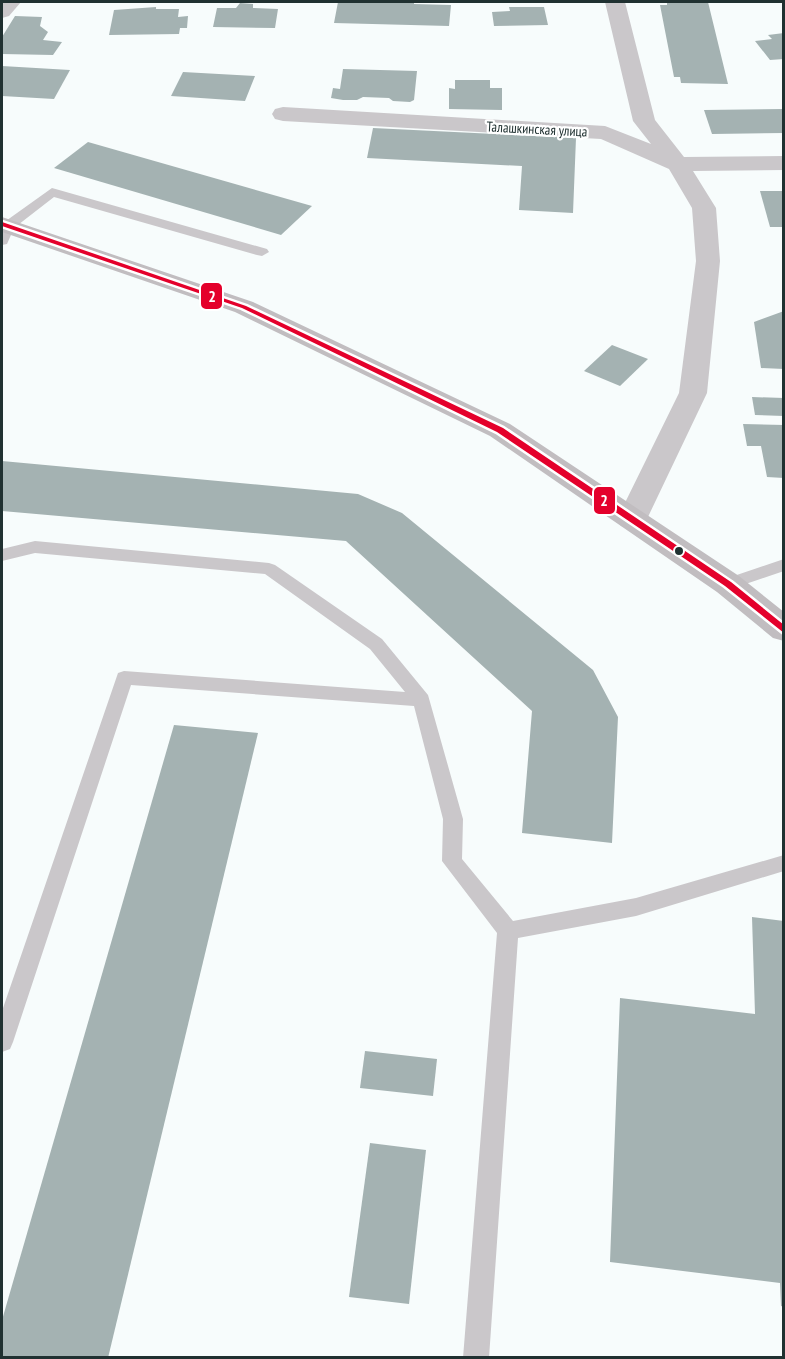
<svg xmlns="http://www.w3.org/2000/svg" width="785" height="1359" font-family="'PT Sans Narrow',sans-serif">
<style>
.building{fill:#a4b2b2}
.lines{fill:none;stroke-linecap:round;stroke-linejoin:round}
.lane{fill:#cac7ca;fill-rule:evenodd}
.street{fill:#cac7ca;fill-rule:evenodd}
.secondary{fill:#c1bdc0;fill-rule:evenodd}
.bus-1-casing{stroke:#fff;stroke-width:5}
.bus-1{fill:#e4002b;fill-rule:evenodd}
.bus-dot{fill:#203131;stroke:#fff;stroke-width:2}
.labels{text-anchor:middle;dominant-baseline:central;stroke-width:4.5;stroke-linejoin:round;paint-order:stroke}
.far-street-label{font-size:14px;fill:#203131;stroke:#fff}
.line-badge{stroke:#fff;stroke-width:2}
.badge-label{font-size:16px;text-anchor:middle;font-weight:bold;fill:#fff}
</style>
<rect width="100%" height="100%" fill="#f7fcfc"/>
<g class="building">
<polygon points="338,2 414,2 414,4 451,5 449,26 334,23"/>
<polygon points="667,2 708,2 728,84 681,83 680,77 674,77 660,5 667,5"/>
<polygon points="240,3 253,4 253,8 278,9 275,28 213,27 217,8 236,8"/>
<polygon points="156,7 156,9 179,9 178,17 188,16 187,28 180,28 179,34 109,35 114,10"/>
<polygon points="509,7 544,7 548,25 494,26 492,12 510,11"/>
<polygon points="15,16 42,17 40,26 48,32 43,40 62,42 53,55 2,54 2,37"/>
<polygon points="784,33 784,59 770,60 755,41 772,39 768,35"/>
<polygon points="2,66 70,70 54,99 2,96"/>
<polygon points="343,69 417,71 414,100 410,102 393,101 389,98 363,97 357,100 343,100 331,98 333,88 340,89"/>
<polygon points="183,72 255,76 245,101 171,96"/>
<polygon points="455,80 490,80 490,88 502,88 502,110 449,109 449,88 455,89"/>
<polygon points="784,109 784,133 712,134 704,110"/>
<polygon points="373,128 576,138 573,213 519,210 522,166 367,158"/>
<polygon points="88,142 312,206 281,235 54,168"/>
<polygon points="760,191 784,191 784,227 770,227"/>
<polygon points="784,311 784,369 761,368 754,322"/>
<polygon points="612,345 648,359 620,386 584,371"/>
<polygon points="752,397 784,398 784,416 755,415"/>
<polygon points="743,424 784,425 784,478 767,477 761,446 747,446"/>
<polygon points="2,461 358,494 402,513 593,670 618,717 612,843 522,833 532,711 346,541 2,511"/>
<polygon points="174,725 258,733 108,1358 2,1358 2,1320"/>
<polygon points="752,917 784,921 784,1307 781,1306 780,1283 610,1262 620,998 755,1014"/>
<polygon points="365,1051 437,1059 433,1096 360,1088"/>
<polygon points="370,1143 426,1150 409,1304 349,1297"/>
</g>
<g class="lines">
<g class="lane">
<polygon points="52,188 267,249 269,252 262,256 257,255 54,197 14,228 7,244 2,245 3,223"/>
<polygon points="35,541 269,563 275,565 382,639 428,695 463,819 462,859 513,921 636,898 784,855 784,871 636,916 518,938 489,1358 463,1358 497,933 442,861 443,819 414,706 131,685 13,1042 10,1049 2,1052 2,1011 118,673 124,671 405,692 370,649 265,574 35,553 2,561 2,549"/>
<polygon points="784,559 784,571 728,590 722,588 720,584 722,580"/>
</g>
<g class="street">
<polygon points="2,2 21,2 9,16 2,18"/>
<polygon points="605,2 625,2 655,120 684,157 784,156 784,170 693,171 716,208 720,261 707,393 647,519 643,526 632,529 621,526 617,519 679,393 696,261 692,208 669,169 601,139 283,121 275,119 272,114 275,109 283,107 605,126 651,144 633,121"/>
</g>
<polygon class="secondary" points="2,217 253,302 510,424 739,576 784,612 784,641 773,638 717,592 490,436 235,312 2,232"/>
<defs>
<polygon id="bus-1" points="2,222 246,306 503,428 731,582 784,625 784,633 725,586 497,432 242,308 2,226"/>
</defs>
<use href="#bus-1" class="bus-1-casing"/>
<use href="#bus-1" class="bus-1"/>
</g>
<circle class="bus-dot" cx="679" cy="551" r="5"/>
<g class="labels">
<g class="far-street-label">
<text transform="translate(537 129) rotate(3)">Талашкинская улица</text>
</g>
</g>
<g class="line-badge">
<rect x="200" y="282" width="23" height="28" rx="6" fill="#e4002b"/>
<rect x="593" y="486" width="23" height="29" rx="6" fill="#e4002b"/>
</g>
<g class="badge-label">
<text x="212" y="302">2</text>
<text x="604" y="506">2</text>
</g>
<rect width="785" height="1359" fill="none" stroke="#203131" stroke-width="6"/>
</svg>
